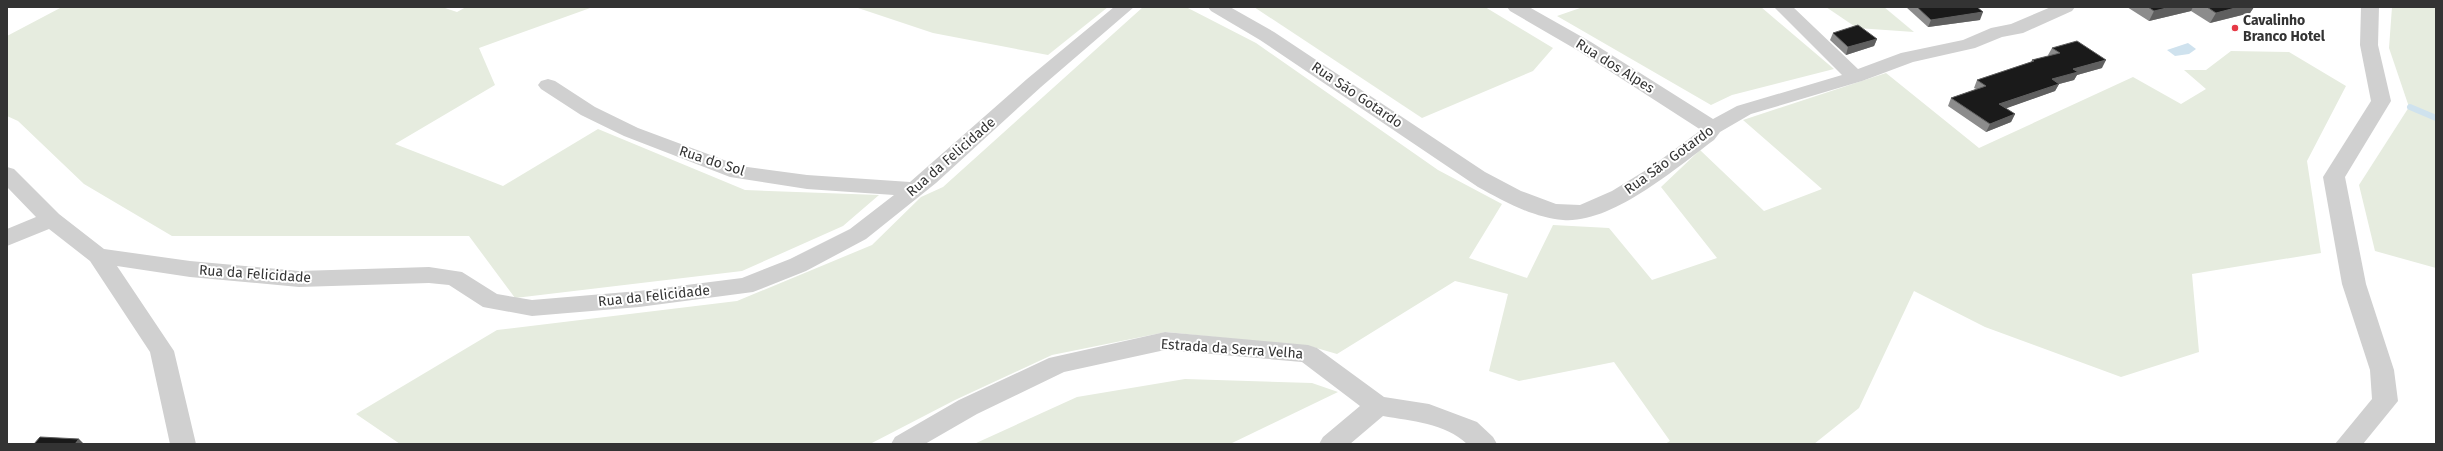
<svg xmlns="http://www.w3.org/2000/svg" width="2443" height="451" font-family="'Fira Sans',sans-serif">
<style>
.green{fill:#e6ecdf}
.water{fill:#cfe2ee}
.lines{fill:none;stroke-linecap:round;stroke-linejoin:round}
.stream{stroke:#cfe2ee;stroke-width:6}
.minor{fill:#d0d0d0;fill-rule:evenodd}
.wall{fill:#8c8c8c}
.shaded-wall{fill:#5f5f5f}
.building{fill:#1a1a1a;stroke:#5f5f5f}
.poi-dot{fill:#e63946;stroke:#fff;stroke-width:1.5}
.labels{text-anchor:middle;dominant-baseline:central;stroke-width:4;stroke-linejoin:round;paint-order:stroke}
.poi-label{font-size:14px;font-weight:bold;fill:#333;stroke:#fff;text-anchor:start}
.street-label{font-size:14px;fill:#333;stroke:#fff}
</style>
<rect width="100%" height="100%" fill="#fff"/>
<g class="green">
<polygon points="62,7 442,7 457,12 466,7 593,7 479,48 495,85 395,144 503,186 598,129 745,190 879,195 843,226 742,271 515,298 469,236 172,236 84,184 18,121 7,116 7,36"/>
<polygon points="855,7 1108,7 1048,55 933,33"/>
<polygon points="1143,7 1186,7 1256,43 1438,170 1502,204 1469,258 1527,278 1553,225 1609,228 1652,280 1717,258 1661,187 1700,150 1764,211 1822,189 1743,120 1886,73 1979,148 2133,77 2181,104 2206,89 2184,70 2206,70 2231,51 2289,52 2346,86 2307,161 2321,253 2192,274 2199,352 2121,377 1985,327 1914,291 1859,408 1814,444 1665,444 1670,441 1614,362 1519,381 1489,371 1508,294 1455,281 1337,354 1313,347 1166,332 1052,355 955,400 870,444 400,444 356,414 497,330 737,301 872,245 921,197 943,187"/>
<polygon points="1254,7 1485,7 1553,48 1533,71 1422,118"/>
<polygon points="1583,7 1761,7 1834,69 1732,95 1711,105 1557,16"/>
<polygon points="1826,7 1884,7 1914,32 1857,28"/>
<polygon points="2392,7 2436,7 2436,268 2375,251 2359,185 2409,107 2389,48"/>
<polygon points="1185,379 1312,383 1338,392 1230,444 974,444 1077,397"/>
</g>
<polygon class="water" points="2188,43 2196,49 2189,54 2175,56 2167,50"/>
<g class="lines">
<polyline class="stream" points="2410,107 2436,118"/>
<g class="minor">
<polygon points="1114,7 1134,7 1041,87 936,183 866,239 806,271 753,292 639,307 532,316 483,307 449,285 429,283 299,287 190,277 117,266 174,351 196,444 170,444 150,352 90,261 49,229 7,246 7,229 36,217 7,187 7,167 14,169 59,214 104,249 190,261 299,271 429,267 462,272 497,294 532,300 639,291 742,278 790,259 850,229 894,195 807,189 730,177 624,136 581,115 541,89 538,85 541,81 548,79 555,81 595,107 638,128 740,166 807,175 910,182 1027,79"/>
<path d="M1208 7H1230L1274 32 1485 172 1521 191 1556 204 1580 205 1612 191 1651 167 1701 130 1577 50 1510 11 1507 7H1529L1591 42 1713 119 1737 106 1842 75 1774 7H1793L1858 69 1901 53 1963 40 1991 28 2011 24 2051 7H2075L2072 11 2023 33 2002 37 1975 48 1913 62 1862 81 1751 114 1720 132 1714 140C1676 168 1612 224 1563 220 1534 218 1503 201 1478 187L1260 40 1211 11Z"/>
<polygon points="2361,7 2379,7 2378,45 2391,101 2345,177 2366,284 2394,370 2398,401 2363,444 2335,444 2372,399 2370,370 2342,284 2323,177 2371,101 2360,45"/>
<path d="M1165 332 1308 345 1317 348 1384 397 1429 404 1477 422 1493 437 1497 444H1467C1445 423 1411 421 1383 416L1350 444H1319L1323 437 1360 406 1302 362 1165 350 1064 372 977 414 925 444H891L895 437 959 400 1049 358Z"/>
</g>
</g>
<g class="wall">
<polygon points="1906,7 1977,7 1980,20 1928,27"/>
<polygon points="2127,7 2254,7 2250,13 2210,23 2191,11 2149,21"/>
<polygon points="1833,33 1877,39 1874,46 1846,55 1830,40"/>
<polygon points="2052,48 2102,68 2077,75 2074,80 2059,84 2055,91 2006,108 2015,114 2011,122 1986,132 1948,106 1951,98 1976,89 1974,88 1977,80 2031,62 2032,60 2049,56 2048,55"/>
</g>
<g class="shaded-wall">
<polygon points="2171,7 2193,7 2191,11 2149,21 2154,11"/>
<polygon points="2239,7 2254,7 2250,13 2210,23 2216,13"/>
<polygon points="1983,12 1980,20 1928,27 1931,20"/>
<polygon points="1877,39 1874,46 1846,55 1848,47"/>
<polygon points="2106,60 2102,68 2077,75 2074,80 2059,84 2055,91 1996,112 1999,104 2052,79 2073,69"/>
<polygon points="2015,114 2011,122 1986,132 1990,124"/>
<polygon points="79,439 84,444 75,444"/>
</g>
<g class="building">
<polygon points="1917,7 1977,7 1983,12 1931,20"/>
<polygon points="2148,7 2171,7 2154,11"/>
<polygon points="2207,7 2239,7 2216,13"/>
<polygon points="1858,25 1877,39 1848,47 1833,33"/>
<polygon points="2077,41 2106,60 2073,69 2078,72 2052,79 2059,84 1999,104 2015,114 1990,124 1951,98 1986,86 1977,80 2034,61 2032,60 2060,53 2052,48"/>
<polygon points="40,437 79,439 75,444 34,444"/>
</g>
<circle class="poi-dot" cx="2235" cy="28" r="4"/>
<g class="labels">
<g class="poi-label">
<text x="2243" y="20">Cavalinho<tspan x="2243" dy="16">Branco Hotel</tspan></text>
</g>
<g class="street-label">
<text transform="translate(1615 66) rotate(32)">Rua dos Alpes</text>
<text transform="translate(1357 95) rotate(34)">Rua São Gotardo</text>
<text transform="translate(951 157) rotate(-41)">Rua da Felicidade</text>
<text transform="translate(1669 160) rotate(-36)">Rua São Gotardo</text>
<text transform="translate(712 161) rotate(18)">Rua do Sol</text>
<text transform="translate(255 274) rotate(4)">Rua da Felicidade</text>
<text transform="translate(654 296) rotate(-6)">Rua da Felicidade</text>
<text transform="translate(1232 349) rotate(4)">Estrada da Serra Velha</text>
</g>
</g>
<rect width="2443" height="451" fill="none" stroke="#333333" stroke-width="16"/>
</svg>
